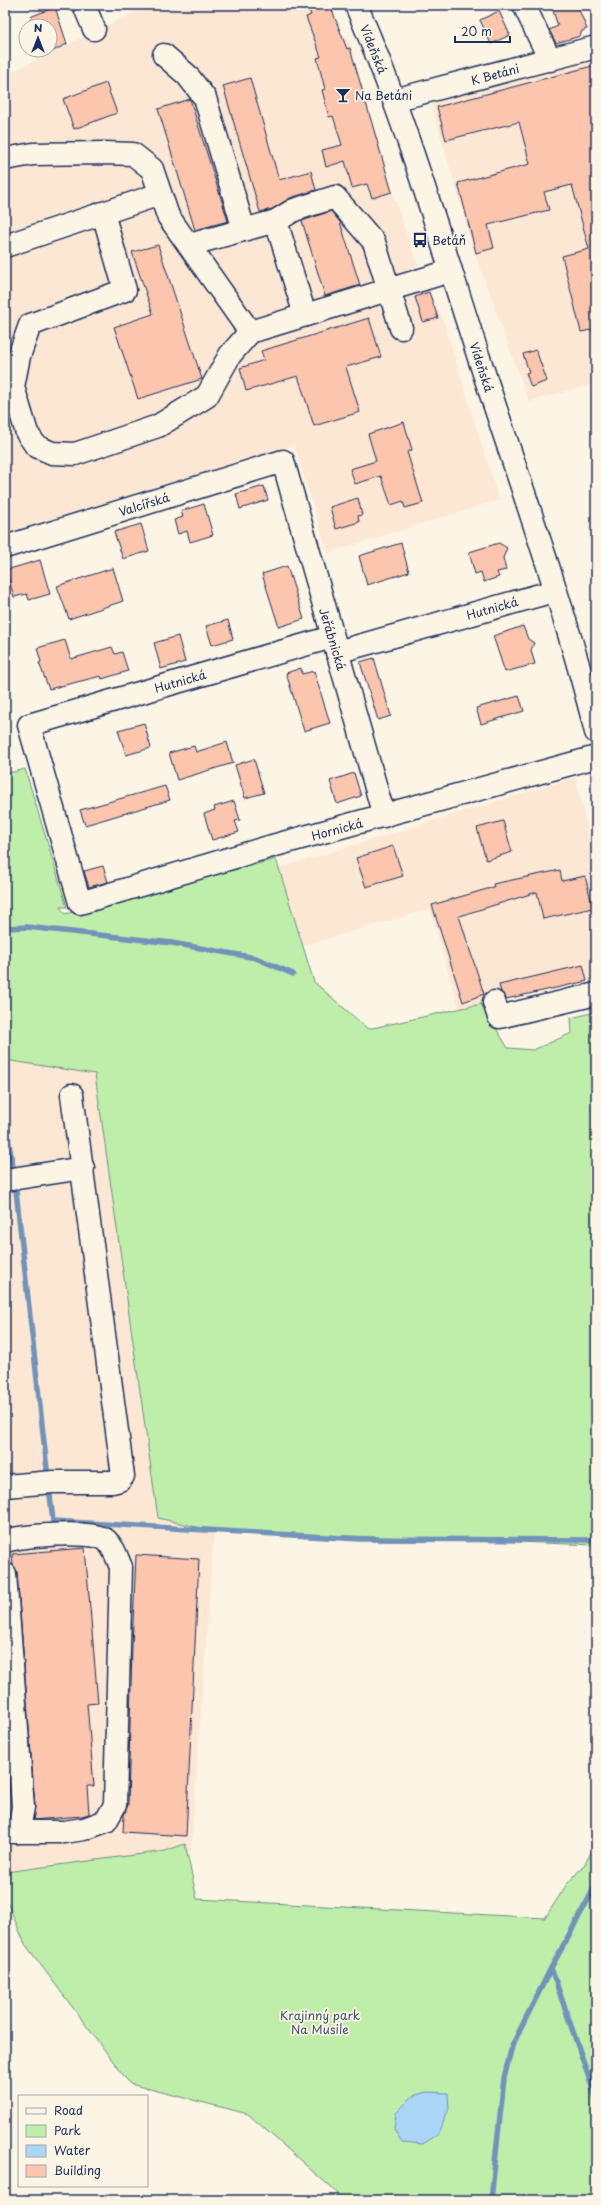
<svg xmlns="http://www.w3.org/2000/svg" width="601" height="2205" font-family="'Playpen Sans',sans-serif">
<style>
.built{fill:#fce7d4}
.green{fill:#bfeeab;stroke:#6d8e84}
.water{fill:#abd6f7;stroke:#7193ba}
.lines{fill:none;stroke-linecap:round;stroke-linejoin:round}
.stream{stroke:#7193ba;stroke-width:5.5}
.building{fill:#fbc5ae;stroke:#1b2f5e}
.minor-casing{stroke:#1b2f5e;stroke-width:25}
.major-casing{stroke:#1b2f5e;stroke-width:25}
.minor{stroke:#fcf5e5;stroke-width:22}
.major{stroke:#fcf5e5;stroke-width:22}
.labels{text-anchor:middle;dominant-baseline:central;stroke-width:3.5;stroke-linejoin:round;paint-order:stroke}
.street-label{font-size:12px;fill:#1b2f5e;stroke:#fcf5e5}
.poi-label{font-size:12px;fill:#1b2f5e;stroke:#fcf5e5;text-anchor:start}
.park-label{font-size:12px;fill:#3c556d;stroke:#fcf5e5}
</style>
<rect width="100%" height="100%" fill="#fcf5e5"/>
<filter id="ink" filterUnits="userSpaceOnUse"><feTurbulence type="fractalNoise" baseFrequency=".025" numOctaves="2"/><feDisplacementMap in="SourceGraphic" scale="8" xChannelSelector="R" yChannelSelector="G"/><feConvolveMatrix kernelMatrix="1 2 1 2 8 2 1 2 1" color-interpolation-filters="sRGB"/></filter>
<g filter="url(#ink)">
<g class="built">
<polygon points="149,5 330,5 341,32 350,44 392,192 427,291 441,313 499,500 328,553 294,445 5,533 5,75"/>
<polygon points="596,57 596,383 529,402 475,254 431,104"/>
<polygon points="576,777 596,868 596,981 459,1009 430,909 303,946 279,868"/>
<polygon points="5,1060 95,1073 158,1518 214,1531 191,1852 5,1871"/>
</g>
<g class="green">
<polygon points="25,769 67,907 60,907 65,914 276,859 314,982 368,1029 481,1004 508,1048 533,1050 572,1033 571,1018 596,1012 596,1545 214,1531 158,1518 95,1074 5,1060 5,774"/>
<polygon points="596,1843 596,2200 345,2200 248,2114 130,2084 25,1944 5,1897 5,1872 165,1851 185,1844 197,1899 545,1918 567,1884 585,1864"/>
</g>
<polygon class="water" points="426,2092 448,2093 449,2109 437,2135 423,2144 402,2142 394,2130 396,2113 413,2096"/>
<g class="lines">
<g class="stream">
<polyline points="5,928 27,927 172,943 256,958 293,974"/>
<polyline points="5,1121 14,1173"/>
<polyline points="15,1182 48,1478"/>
<polyline points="49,1486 53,1521 360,1539 596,1540"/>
<polyline points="596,1885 551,1968 596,2098"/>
<polyline points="491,2200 504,2078 512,2046 551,1968"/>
</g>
</g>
<g class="building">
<polygon points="307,5 330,5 347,49 350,48 392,192 372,198 367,184 352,188 345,161 326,167 322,150 342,145 333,116 329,117 322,90 325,89 317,58 321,57 306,17 311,15"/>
<polygon points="551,5 577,5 587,29 582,31 580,36 556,43 549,30 558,26"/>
<polygon points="55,7 67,44 45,55 43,50 50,50 50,26 33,26 30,17"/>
<polygon points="499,11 510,35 491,44 480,20"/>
<polygon points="596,65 596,258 592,259 596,274 596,329 581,332 562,256 589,249 572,185 544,192 549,210 488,225 494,248 476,253 458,183 530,164 519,122 446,140 437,107"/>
<polygon points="250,78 279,180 311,171 316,190 290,198 272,209 260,212 223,86"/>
<polygon points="106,83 117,113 74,129 63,99"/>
<polygon points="190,99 228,221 195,230 158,109"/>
<polygon points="331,211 340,222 360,285 325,296 302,221"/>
<polygon points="158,245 202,379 138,399 114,327 153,314 132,252"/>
<polygon points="429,292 438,318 423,322 415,297"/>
<polygon points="369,318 381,357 346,367 360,412 314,426 298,376 246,391 240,368 264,360 261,351"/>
<polygon points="536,350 547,381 531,387 526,373 529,372 523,354"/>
<polygon points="404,422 412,450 407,452 423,503 405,508 403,501 391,505 381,476 355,484 350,469 376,461 368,434"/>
<polygon points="264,486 268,500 240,509 236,494"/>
<polygon points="358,498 362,515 358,516 359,522 336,529 330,507"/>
<polygon points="204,504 213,535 190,542 187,531 178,534 174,520 183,517 181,511"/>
<polygon points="141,524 149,551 123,559 114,532"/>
<polygon points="401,543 409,572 367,585 359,556"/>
<polygon points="499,543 507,548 503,558 506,570 497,572 499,577 484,582 481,572 475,574 469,552"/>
<polygon points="40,560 50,594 29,600 27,594 14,597 6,570"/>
<polygon points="287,566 304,619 279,627 262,574"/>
<polygon points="113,568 123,601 69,619 57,586"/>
<polygon points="228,620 233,639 212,645 206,626"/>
<polygon points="523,626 528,639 534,643 531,650 535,664 505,672 493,636"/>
<polygon points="178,636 185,662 161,669 154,643"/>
<polygon points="65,640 71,659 112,647 115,654 122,652 128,671 102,679 101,676 49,689 39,663 41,662 37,648"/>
<polygon points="374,658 391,716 378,720 360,662"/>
<polygon points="301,668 302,674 314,671 330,723 304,731 286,673"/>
<polygon points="519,696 524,711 481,724 476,708"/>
<polygon points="144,723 151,748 126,755 118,730"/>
<polygon points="227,742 233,763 177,780 169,753 194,746 196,752"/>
<polygon points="254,759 264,793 245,798 235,765"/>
<polygon points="354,773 361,796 337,804 330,781"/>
<polygon points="165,786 170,800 85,825 80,810"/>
<polygon points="234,801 240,820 235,821 239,832 212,840 204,814 215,810 214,807"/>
<polygon points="503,821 512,852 486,860 477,828"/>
<polygon points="393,846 403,876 366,887 356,858"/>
<polygon points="103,866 108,882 89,887 84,871"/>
<polygon points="560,870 562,881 585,876 593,908 543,919 537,892 459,916 484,994 463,1002 432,905 494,887 493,884"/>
<polygon points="583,965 587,981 506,999 501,992 499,985"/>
<polygon points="85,1548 98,1703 87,1704 94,1786 87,1786 89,1814 82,1816 33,1820 35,1806 17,1573 13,1565 12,1554"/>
<polygon points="136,1555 199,1559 186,1836 123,1832 124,1815 128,1805 132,1646"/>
</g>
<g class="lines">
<defs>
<g id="minor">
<polyline points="84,5 94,29"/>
<polyline points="524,5 550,60"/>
<polyline points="164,55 187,75 205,98 244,230"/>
<polyline points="394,100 596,47"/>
<polyline points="5,159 33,154 104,153 133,154 152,169 168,216 250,332"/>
<polyline points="103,213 125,290 30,325 19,356 13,387 27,433 36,446 52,453 75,454 158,426 207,396 230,355 250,332 450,271"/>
<polyline points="276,221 294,210 335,197 374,242 401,328"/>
<polyline points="189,245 276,221 305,315"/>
<polyline points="5,246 160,194"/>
<polyline points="5,547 283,461 384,816"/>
<polyline points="332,637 29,725 80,903 272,846 596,757"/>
<polyline points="337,652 554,591"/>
<polyline points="494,1002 499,1017 596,994"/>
<polyline points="5,1180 83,1168"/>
<polyline points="5,1486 53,1482 113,1482 120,1480 123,1476 72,1095"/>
<path d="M5 1541C23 1536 91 1529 106 1540 114 1547 117 1558 121 1567L115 1805 106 1821 84 1829 64 1832H5"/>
<polyline points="5,1574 23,1807 20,1824 17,1832"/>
</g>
<path id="major" d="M356 5C406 120 441 242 480 361 520 484 565 607 596 732"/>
</defs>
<use href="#minor" class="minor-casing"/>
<use href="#major" class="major-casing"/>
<use href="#minor" class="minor"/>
<use href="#major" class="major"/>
</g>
</g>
<defs>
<symbol id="bar-bare" viewBox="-9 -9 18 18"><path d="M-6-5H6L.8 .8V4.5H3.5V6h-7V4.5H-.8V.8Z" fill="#1b2f5e" stroke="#fcf5e5" stroke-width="2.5" paint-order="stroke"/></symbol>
<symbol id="bus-bare" viewBox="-9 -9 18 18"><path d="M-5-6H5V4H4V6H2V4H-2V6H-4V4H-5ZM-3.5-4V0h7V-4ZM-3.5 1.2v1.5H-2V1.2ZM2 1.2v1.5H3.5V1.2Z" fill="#1b2f5e" stroke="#fcf5e5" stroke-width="2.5" paint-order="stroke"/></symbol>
</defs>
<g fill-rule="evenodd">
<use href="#bar-bare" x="332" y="84" width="22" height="22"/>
<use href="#bus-bare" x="409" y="229" width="22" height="22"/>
</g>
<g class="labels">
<g class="street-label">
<text transform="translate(374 49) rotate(68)">Vídeňská</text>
<text transform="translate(495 74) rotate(-15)">K Betáni</text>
<text transform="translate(482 367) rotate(72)">Vídeňská</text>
<text transform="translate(144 504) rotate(-17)">Valcířská</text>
<text transform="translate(492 608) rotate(-16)">Hutnická</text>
<text transform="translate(333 639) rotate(73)">Jeřábnická</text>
<text transform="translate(180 681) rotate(-16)">Hutnická</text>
<text transform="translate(337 829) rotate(-15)">Hornická</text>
</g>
<g class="poi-label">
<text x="355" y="95">Na Betáni</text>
<text x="432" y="240">Betáň</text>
</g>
<g class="park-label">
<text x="320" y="2015">Krajinný park<tspan x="320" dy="14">Na Musile</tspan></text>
</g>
</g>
<rect width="601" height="2205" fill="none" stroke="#fcf5e5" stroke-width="20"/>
<rect x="10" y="10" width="581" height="2185" fill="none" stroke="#1b2f5e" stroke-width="1.5" filter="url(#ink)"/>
<rect x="18" y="2095" width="130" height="92" fill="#fcf5e5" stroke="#a2a6af"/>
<rect x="26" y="2108" width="20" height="6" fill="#fcf5e5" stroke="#a2a6af"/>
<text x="54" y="2115" font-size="12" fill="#1b2f5e">Road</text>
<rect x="26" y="2125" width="20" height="12" fill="#bfeeab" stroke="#a2a6af"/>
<text x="54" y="2135" font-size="12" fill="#1b2f5e">Park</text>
<rect x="26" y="2145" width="20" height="12" fill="#abd6f7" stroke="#a2a6af"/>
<text x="54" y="2155" font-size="12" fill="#1b2f5e">Water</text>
<rect x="26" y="2165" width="20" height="12" fill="#fbc5ae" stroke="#a2a6af"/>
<text x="54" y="2175" font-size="12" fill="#1b2f5e">Building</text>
<g transform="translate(38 38)"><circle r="19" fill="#fcf5e5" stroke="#a2a6af"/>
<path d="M0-3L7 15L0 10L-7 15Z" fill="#1b2f5e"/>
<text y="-6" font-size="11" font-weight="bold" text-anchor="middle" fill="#1b2f5e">N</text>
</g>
<path d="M455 36v6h55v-6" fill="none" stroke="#1b2f5e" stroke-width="2"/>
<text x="461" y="36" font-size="12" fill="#1b2f5e" stroke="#fcf5e5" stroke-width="3" paint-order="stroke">20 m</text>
</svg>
